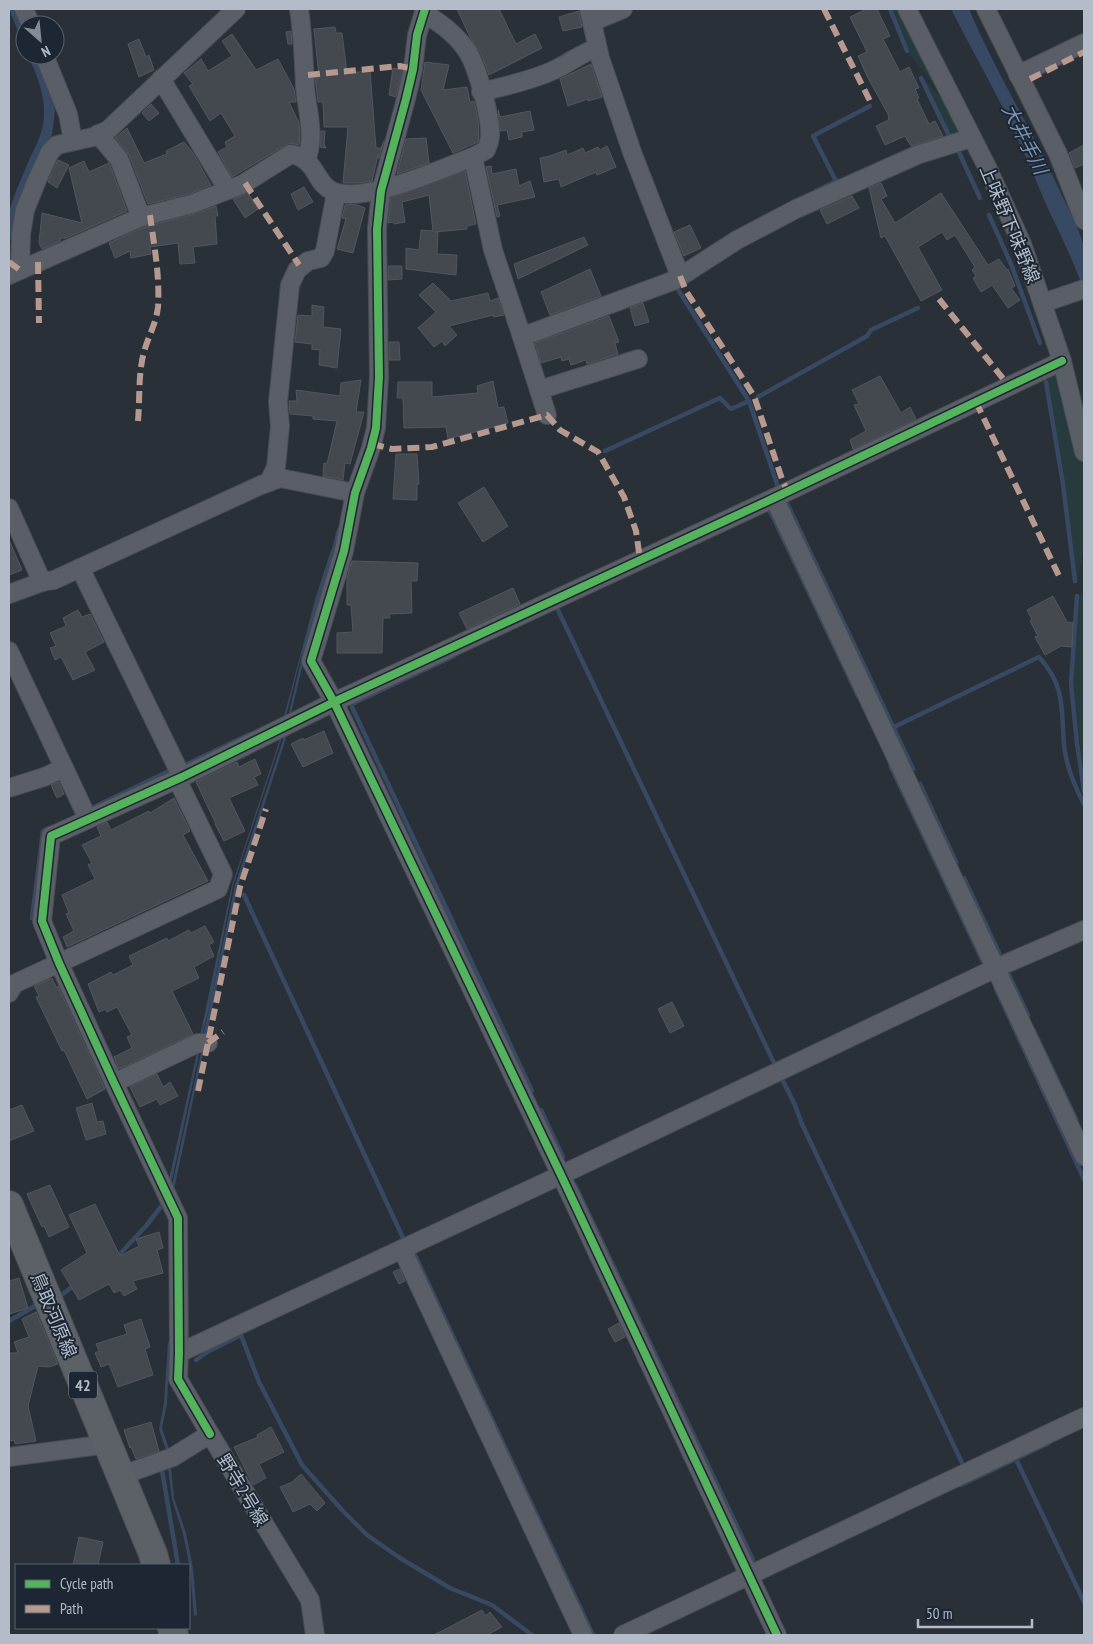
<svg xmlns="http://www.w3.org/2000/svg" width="1093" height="1644" font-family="'PT Sans Narrow','Noto Sans JP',sans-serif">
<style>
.green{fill:#273a3e}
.water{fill:#384963}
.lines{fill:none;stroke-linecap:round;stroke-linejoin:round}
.stream{stroke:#384963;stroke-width:4.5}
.building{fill:#444950;stroke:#52575f}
.minor-casing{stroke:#484c53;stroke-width:20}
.primary-casing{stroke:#484c55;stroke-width:30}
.minor{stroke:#5a5e66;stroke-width:18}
.primary{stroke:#5c6168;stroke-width:28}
.quiet{stroke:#b69a8f;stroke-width:6;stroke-dasharray:12 6;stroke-linecap:butt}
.cycleway-casing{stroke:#1d2633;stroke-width:11}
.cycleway{stroke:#56b35d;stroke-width:8}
.labels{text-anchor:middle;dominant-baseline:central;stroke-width:4;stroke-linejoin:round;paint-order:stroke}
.shield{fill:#1d2633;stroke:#878f9c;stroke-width:1}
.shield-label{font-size:16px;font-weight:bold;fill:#b4bcc9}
.street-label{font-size:18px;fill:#b4bcc9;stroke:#1d2633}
.water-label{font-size:19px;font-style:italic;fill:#7c92b1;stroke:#1d2633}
</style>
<rect width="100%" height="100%" fill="#2a3038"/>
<g class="green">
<polygon points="891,9 902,9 944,93 934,84 908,53"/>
<polygon points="922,76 957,116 962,133 953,142"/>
<polygon points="1055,370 1070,401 1084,473 1084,546 1077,583 1063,474 1045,373"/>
<polygon points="1084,593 1084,777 1073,683 1079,595"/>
</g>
<g class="water">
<polygon points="9,9 16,9 25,31 25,48"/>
<path d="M951 9H969C995 71 1031 128 1059 189 1067 207 1081 230 1084 249 1087 262 1084 278 1084 291 1074 263 1062 237 1049 211 1034 177 1021 143 1004 110 987 76 968 43 951 9Z"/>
<path d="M28 55H35L48 85 55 110 52 135 9 243C9 233 7 222 9 212 14 194 23 175 30 158 37 144 44 130 44 114 45 95 36 73 28 55Z"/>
<polygon points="788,500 916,770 913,771 785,502"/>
<polygon points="331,550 337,551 309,638 290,718 288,717 300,665 302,652 285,720 283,720 315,600"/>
<polygon points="286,731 288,732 238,886 206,1038 203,1036 211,1001 202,1036 200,1036 232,885 282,733 283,734 233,886 212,996 235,885"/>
<polygon points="921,781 959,863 957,864 919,782"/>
<polygon points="965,875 1002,954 1000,955 962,877"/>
<polygon points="1035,1028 1079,1120 1077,1121 1033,1029"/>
<polygon points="198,1048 200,1049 171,1185 168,1184"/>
<polygon points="202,1048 204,1048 174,1190 187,1215 186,1259 171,1190"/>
<polygon points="168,1342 170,1342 167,1404 162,1428 169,1449 166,1450 159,1429 164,1403"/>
<polygon points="171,1467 174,1498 186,1533 193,1568 197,1615 194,1616 190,1568 183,1534 172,1499 168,1468"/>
</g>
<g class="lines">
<g class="stream">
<polyline points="890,9 907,51"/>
<polyline points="921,78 950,138"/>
<polyline points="957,148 980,198"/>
<polyline points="816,191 836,181 813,136 870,106"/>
<polyline points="989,215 1011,264 1040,343"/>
<polyline points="675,285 749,401 778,487"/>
<polyline points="1046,382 1063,484 1075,581"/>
<polyline points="758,397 867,336 871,330 918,308"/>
<polyline points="605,451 720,398 731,409 749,401"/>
<polyline points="764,509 767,508 772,515 858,696"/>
<polyline points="333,554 339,530"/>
<polyline points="1077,596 1071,683 1077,743 1084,791"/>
<polyline points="557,608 775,1065"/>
<polyline points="354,703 454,656"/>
<polyline points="352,707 532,1091"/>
<path d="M896 726 1039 657C1066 687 1061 708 1064 745 1066 766 1074 785 1084 804"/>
<polyline points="185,765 250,734"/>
<polyline points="890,765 983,962"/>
<polyline points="92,808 171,770"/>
<polyline points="244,895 404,1240"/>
<polyline points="32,918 43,831 49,828"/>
<polyline points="1009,975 1028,1015"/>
<polyline points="996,989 1084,1179"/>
<polyline points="782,1079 795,1105 801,1122 964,1467"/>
<polyline points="541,1110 563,1157"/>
<polyline points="1083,1133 1084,1135"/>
<polyline points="575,1185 753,1560"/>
<polyline points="414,1253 593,1635"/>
<polyline points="116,1258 146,1226 163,1204"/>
<polyline points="60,1296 76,1284"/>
<polyline points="9,1321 40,1303"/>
<polyline points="196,1360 209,1351 241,1335 259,1382 302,1465 343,1511 367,1535 400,1558 450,1588 492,1605 532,1635"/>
<polyline points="1016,1459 1084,1602"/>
<polyline points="162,1470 178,1565"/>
<polyline points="961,1485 1049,1443"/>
</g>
</g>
<g class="building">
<polygon points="457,9 499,9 516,44 535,34 542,48 489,75 481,54 470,37"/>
<polygon points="867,9 877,9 890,36 883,39 900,72 909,67 919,88 915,89 919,98 917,99 929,124 935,121 943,136 911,146 905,136 885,145 876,126 889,120 888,117 889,116 867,76 858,56 867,52 850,17"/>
<polygon points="579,11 582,27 563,31 559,17"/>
<polygon points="335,27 336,33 342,33 347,73 370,71 376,148 381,148 384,141 379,159 378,155 372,181 361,183 343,183 348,127 324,127 323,102 318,102 315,77 319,77 314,29"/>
<polygon points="291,31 292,44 288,44 286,32"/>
<polygon points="232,34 256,70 278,59 294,89 296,102 289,102 299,123 300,133 299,145 290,143 286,145 232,177 218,152 227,147 225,142 235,136 221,113 210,121 189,86 193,84 184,73 201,59 208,71 232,56 222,41"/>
<polygon points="139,39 146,57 149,55 154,70 139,77 128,44"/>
<polygon points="425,62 449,65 443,90 467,87 470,102 474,101 478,119 479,136 478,142 453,153 421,90"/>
<polygon points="591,64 602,97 588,101 588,99 568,106 560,79"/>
<polygon points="393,68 402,70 396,97 389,95"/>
<polygon points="151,104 159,113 149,121 142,113"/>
<polygon points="498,110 500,117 530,111 534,130 522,132 522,137 509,140 507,130 500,131"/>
<polygon points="127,128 144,163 167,154 166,151 184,142 193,153 211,185 189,194 148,204 129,155 115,138"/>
<polygon points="321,131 325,131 324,144 326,148 320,147"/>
<polygon points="426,138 429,163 397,174 406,139"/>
<polygon points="1084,145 1084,164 1075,168 1069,153"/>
<polygon points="607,146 616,167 597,175 596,172 561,187 559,179 544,182 540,158 550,156 566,150 567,155 583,148 585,153 598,147 600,150"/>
<polygon points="58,160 69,165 57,188 48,182"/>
<polygon points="84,161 89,172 109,163 127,211 66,238 61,238 60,241 42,249 39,243 42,213 82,223 69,168"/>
<polygon points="491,166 492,174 516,169 519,186 530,181 535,197 497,205 500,216 497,217 486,167"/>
<polygon points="465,171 476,224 467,226 467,229 435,232 438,232 437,254 457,255 456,275 406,269 406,248 419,250 421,230 433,231 429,195 402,202 405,222 394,224 393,222 388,223 391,198"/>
<polygon points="881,183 887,196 881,199 895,223 941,193 988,265 999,259 1007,270 1008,269 1015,286 1011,288 1020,300 1008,308 992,285 981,292 973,278 976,276 972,270 975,267 955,235 947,240 942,232 918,247 942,290 921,301 885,236 881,238 869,188"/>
<polygon points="304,187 313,202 298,210 291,194"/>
<polygon points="248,193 258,209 245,218 233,199"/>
<polygon points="852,196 859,208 827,224 820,210"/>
<polygon points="354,204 365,208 353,253 337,249 346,219 342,218 345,205"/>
<polygon points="216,206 218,216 215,216 217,244 193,247 195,263 180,264 178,243 150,247 151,254 131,258 130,251 115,258 109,243 144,227 195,214"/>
<polygon points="690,225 701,248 684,256 674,232"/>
<polygon points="584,237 588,245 518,279 514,264"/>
<polygon points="388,266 402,266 402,279 388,280"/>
<polygon points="590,269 601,296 550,315 541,292"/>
<polygon points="433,283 451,301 488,293 490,301 498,298 504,315 494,317 493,315 449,326 457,335 445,346 442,341 434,347 418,328 436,312 419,295"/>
<polygon points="643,303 649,322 635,326 630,308"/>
<polygon points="312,305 324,307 323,327 341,329 337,368 319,365 320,350 312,349 312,344 295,342 298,315 312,316"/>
<polygon points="609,316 619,342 615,343 618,354 587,364 586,360 571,365 569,359 562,361 561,357 541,363 535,343"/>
<polygon points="389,342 399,342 400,360 389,360"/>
<polygon points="880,376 901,413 910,407 916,419 853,449 850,440 866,431 854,405 859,404 852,390"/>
<polygon points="361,380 356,412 364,412 350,464 345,463 343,480 323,476 324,463 327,464 337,421 313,419 313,416 290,414 289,401 297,401 296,390 340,396 341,383"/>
<polygon points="493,381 498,408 504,407 508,423 448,439 446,427 404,428 403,398 397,398 398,382 432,382 432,397 478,393 477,386"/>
<polygon points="396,454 417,454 419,484 417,484 417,500 393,499"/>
<polygon points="484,487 508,526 483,542 458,503"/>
<polygon points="9,540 22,570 9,575"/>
<polygon points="352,561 418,563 417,581 411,581 412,613 389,614 390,618 383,618 382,653 337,653 337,633 353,632 351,605 347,605 347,578"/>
<polygon points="513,588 520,604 467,629 459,613"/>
<polygon points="1053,596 1067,622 1073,623 1072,647 1061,646 1045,655 1035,637 1038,636 1030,621 1032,620 1027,610"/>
<polygon points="78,610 82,617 90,614 104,642 85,652 95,670 73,680 61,657 55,660 50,648 56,646 50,633 66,626 63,618"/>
<polygon points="324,731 333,753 303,767 291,744 303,738 304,740"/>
<polygon points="255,759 261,774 254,777 258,785 229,798 245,831 224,841 215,824 216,824 196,782 237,762 239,767"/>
<polygon points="59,782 64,794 57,798 51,785"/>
<polygon points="174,798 190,831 183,835 208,881 67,947 63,937 74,931 66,914 69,913 62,895 95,879 88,865 92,863 82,845 101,836 97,827 107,822 111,830 149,811 150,813"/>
<polygon points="205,926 214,942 209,945 214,956 194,967 199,978 172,991 193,1034 119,1069 114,1057 132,1048 127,1037 132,1035 117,1007 107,1012 106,1009 99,1012 88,984 111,972 113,975 133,965 129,956 167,938 168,941 189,930 191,933"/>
<polygon points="52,978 56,987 58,986 105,1089 87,1099 64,1050 62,1051 36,997 39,996 34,986"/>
<polygon points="672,1002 684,1026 670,1033 658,1009"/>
<polygon points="157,1074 163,1087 170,1082 178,1096 160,1105 157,1099 140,1107 130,1087"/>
<polygon points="92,1103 97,1122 103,1121 106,1134 86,1140 76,1108"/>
<polygon points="22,1105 34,1131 9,1141 9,1110"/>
<polygon points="50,1185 69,1227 49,1237 44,1226 42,1227 27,1194"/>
<polygon points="95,1204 120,1256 139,1246 136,1239 159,1232 163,1248 157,1250 163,1273 133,1281 137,1289 124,1296 120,1290 114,1293 109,1284 79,1300 61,1270 87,1253 69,1215"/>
<polygon points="400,1269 405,1281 399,1284 393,1272"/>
<polygon points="19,1278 28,1308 9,1314 9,1281"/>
<polygon points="36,1312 58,1364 49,1367 38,1366 28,1406 36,1441 15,1444 14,1440 9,1441 9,1353 18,1353 14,1342 29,1337 22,1319"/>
<polygon points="141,1319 150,1347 145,1349 153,1375 118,1387 109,1364 101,1367 95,1353 99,1351 96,1344 127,1334 124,1325"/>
<polygon points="619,1323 625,1337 615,1342 608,1329"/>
<polygon points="151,1422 159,1451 136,1459 131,1447 130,1448 124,1430"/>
<polygon points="271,1427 284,1452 259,1464 266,1478 253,1485 234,1447 258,1437 257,1435"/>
<polygon points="301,1474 325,1503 317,1511 310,1504 293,1512 280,1487 292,1482"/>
<polygon points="79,1537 103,1542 98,1565 73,1565"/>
<polygon points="482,1610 485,1616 490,1612 502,1627 487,1635 434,1635"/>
</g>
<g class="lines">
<defs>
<g id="minor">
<polyline points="24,9 31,25"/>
<path d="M299 9C303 35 304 61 305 87 307 112 316 135 306 160"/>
<polyline points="425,9 417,35 413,69 406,99 381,191 377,229 379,377 376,428 371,448 355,493 344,551 311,661 334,702 561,1175 777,1635"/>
<polyline points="589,9 600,58 632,152 680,276"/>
<polyline points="907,9 987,167 1022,244 1062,361 1084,452"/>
<polyline points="986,9 1058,154 1084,220"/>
<polyline points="592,22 623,9"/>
<polyline points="44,55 68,114 73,141"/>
<polyline points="1018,75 1084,43"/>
<polyline points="161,79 228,190"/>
<path d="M481 92C505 86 530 81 552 71 568 64 581 53 597 48"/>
<polyline points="98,134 119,159 141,217"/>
<polyline points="473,157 493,250 521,334 532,333 675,280 737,240 796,209 917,155 971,138"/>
<polyline points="20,270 21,234 25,210 37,180 50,152 57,145 93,137 108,130 236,9"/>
<path d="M9 275 141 217 192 204 243 184 291 154C318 160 314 182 332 191 363 205 440 169 473 157L486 150C488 145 490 141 490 136 491 117 477 66 467 51 456 34 440 23 424 13"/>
<polyline points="1043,303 1084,289"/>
<polyline points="521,334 547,415"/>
<polyline points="539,390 638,359"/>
<polyline points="269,482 276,467 280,426 278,402 290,285 297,270 308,261 321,258 325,251 336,193"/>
<polyline points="774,498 1084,1156"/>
<polyline points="9,508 42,582"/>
<polyline points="80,568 182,777"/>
<polyline points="9,594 42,582 54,580 261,485 280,478 355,493"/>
<polyline points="9,651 88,819"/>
<polyline points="9,788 44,777 64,768"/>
<polyline points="9,993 14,984 218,889 223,874 177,779"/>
<polyline points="114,1083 198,1043 208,1043"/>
<polyline points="402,1249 583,1635"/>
<polyline points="179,1353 561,1175 996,968 1084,930"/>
<polyline points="210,1434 178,1379 179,1353 178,1218 114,1083 59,963 42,921 51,836 182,777 334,702 774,498 1062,361"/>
<polyline points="9,1457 108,1444"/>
<polyline points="120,1476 173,1457 210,1434 310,1600 315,1635"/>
<polyline points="623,1635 1084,1417"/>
</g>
<g id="primary">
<polyline points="9,1205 153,1554 156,1565"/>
<polyline points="172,1628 174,1635"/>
</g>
</defs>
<use href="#minor" class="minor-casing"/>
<use href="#primary" class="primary-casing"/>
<use href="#minor" class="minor"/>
<use href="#primary" class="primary"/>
<g class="quiet">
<polyline points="824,9 872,105"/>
<polyline points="308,75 400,66 413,69"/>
<polyline points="1030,79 1084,52"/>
<polyline points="245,183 299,265"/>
<polyline points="9,262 20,270"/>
<polyline points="38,262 39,323"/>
<polyline points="680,276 686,291 754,396 783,482 788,491"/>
<polyline points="939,299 1009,386"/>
<polyline points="976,402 1059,576"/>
<path d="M138 421C140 398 138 374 144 352 148 337 156 324 158 307 160 276 154 245 150 215"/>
<polyline points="372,444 392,449 432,447 547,415 560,430 598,452 624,497 636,531 640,559"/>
<polyline points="208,1043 223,1032"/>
<polyline points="198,1091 240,887 266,809"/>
</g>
<defs>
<g id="cycleway">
<polyline points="425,9 417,35 413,69 406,99 381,191 377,229 379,377 376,428 371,448 355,493 344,551 311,661 334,702 561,1175 777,1635"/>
<polyline points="210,1434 178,1379 179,1353 178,1218 114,1083 59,963 42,921 51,836 182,777 334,702 774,498 1062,361"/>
</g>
</defs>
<use href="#cycleway" class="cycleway-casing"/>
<use href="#cycleway" class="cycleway"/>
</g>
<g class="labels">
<rect class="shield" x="69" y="1371.5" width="28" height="27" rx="4"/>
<g class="shield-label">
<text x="83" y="1385">42</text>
</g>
<g class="street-label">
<text transform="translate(1010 224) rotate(67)">上味野下味野線</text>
<text transform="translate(54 1315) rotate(67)">鳥取河原線</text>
<text transform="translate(243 1490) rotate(59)">野寺2号線</text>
</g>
<g class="water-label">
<text transform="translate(1025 139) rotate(63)">大井手川</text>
</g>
</g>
<rect width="1093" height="1644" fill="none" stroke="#b4bcc9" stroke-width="20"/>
<rect x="15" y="1564" width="175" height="65" fill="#1d2633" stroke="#59626f"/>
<rect x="25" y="1580" width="25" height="8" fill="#56b35d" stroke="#59626f"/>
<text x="60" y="1589" font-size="15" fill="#b4bcc9">Cycle path</text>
<rect x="25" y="1605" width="25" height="8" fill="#b69a8f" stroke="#59626f"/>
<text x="60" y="1614" font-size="15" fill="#b4bcc9">Path</text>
<g transform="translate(40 40) rotate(153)"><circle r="24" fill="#1d2633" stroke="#59626f"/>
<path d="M0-4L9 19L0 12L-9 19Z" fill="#848b96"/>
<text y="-8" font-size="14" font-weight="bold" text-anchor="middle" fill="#b4bcc9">N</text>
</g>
<path d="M918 1619v8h114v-8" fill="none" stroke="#b4bcc9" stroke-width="2.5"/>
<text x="926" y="1619" font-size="15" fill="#b4bcc9" stroke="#1d2633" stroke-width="4" paint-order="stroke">50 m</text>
</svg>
